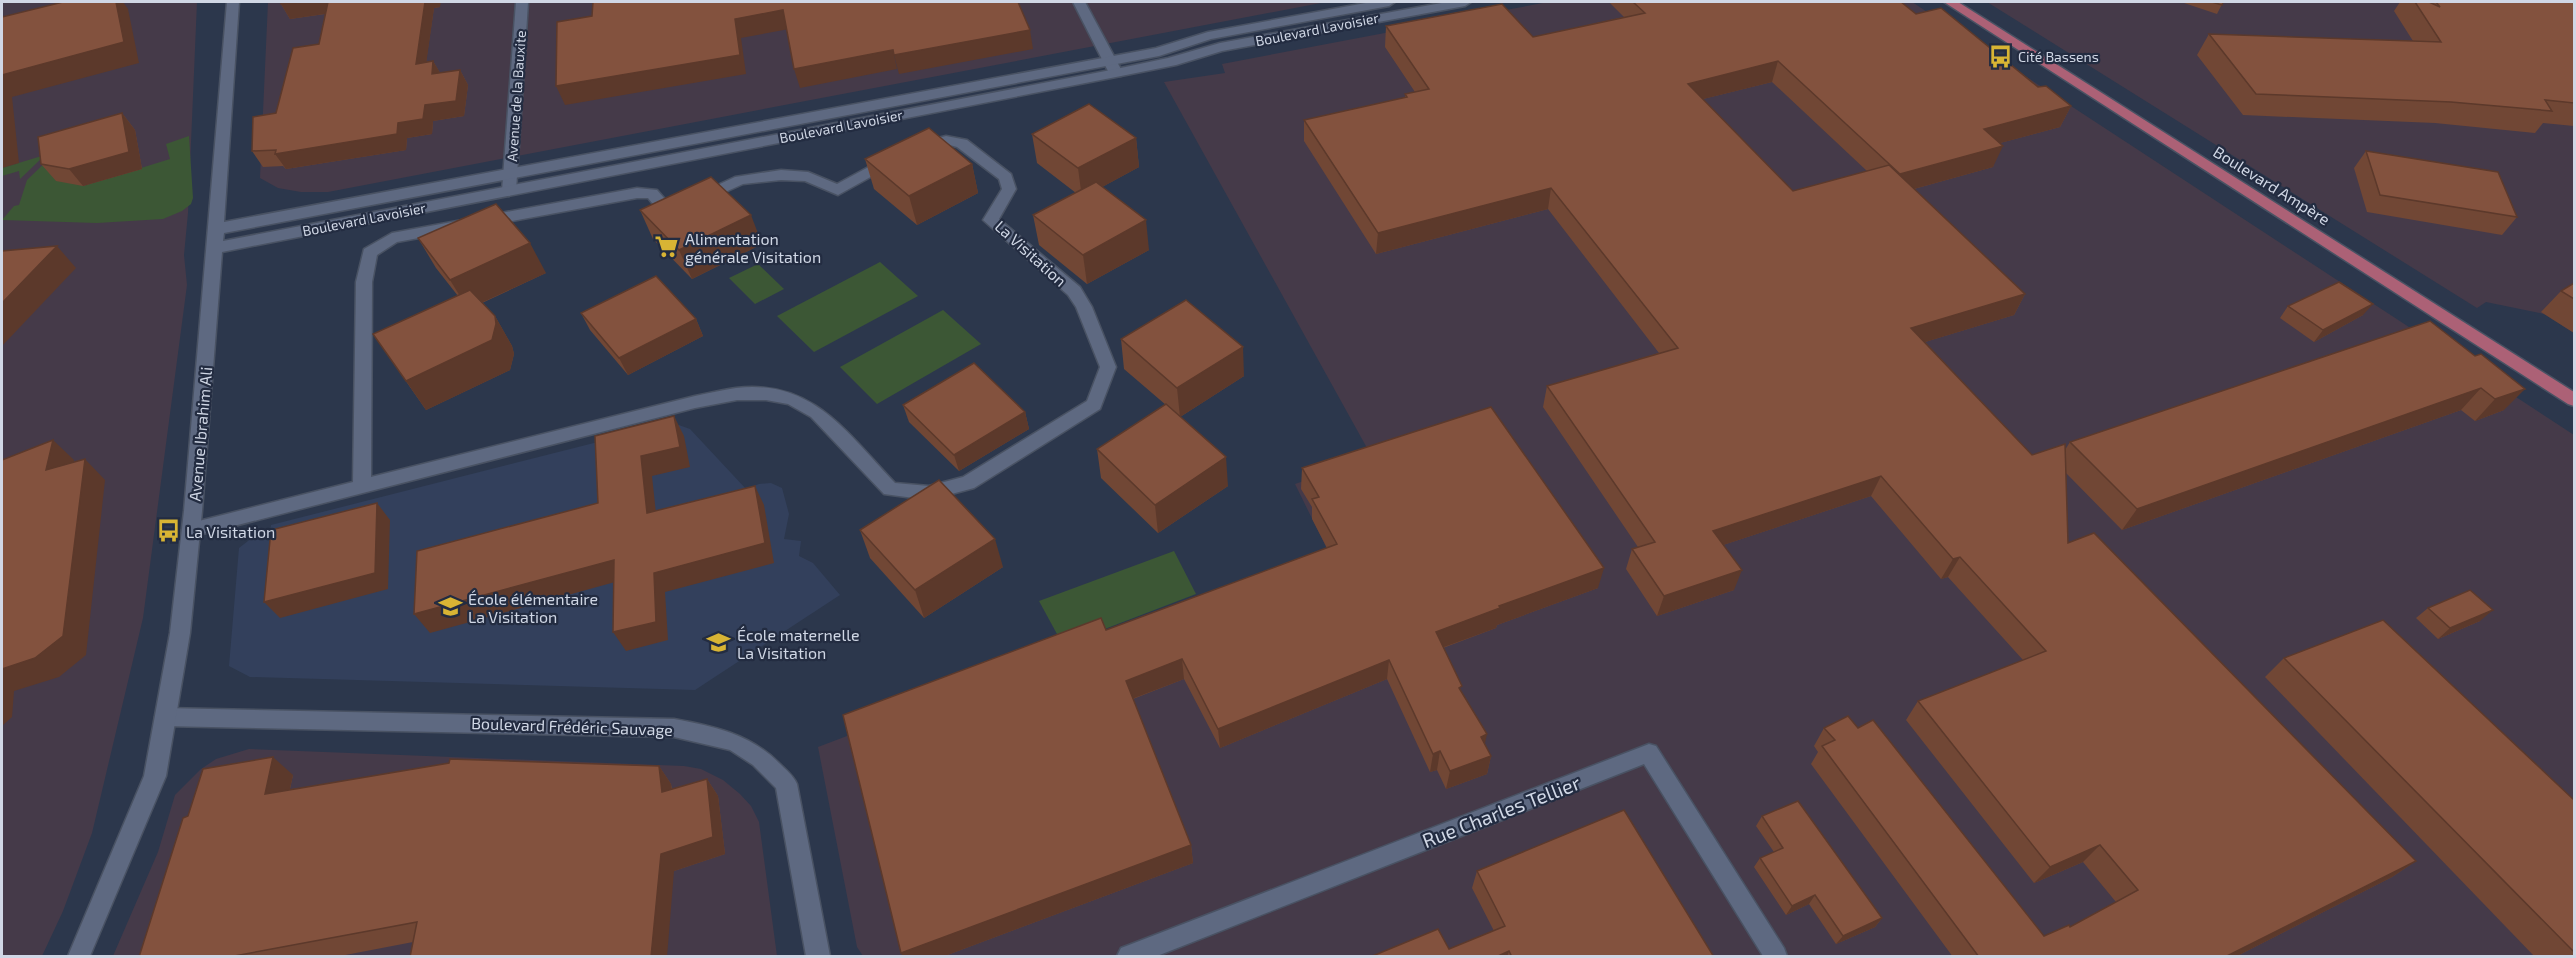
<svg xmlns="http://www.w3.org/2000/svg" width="2576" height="958" font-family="'Exo 2',sans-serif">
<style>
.industrial{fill:#453a49}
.built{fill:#33405c}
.green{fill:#3c5735}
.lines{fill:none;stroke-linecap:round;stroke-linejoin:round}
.minor-casing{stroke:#495263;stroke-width:3}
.tertiary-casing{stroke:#495263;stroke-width:3}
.primary-casing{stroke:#495263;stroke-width:3}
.minor{fill:#5e6981;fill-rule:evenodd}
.tertiary{fill:#5e6981;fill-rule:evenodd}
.primary{fill:#ac6176;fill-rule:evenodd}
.wall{fill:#714735;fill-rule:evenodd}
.shaded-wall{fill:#5c392b}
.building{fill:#83523e;stroke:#5c392b;stroke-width:1.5}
.labels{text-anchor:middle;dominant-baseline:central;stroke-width:4.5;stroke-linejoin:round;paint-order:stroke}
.far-street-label{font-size:14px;fill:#d0d7e5;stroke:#232c41}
.far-poi-label{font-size:14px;fill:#d0d7e5;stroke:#232c41;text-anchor:start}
.street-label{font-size:16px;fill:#d0d7e5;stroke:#232c41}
.poi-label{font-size:16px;fill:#d0d7e5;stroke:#232c41;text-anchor:start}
.near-street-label{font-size:20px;fill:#d0d7e5;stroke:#232c41}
</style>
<rect width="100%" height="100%" fill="#2c374c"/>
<g class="industrial">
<polygon points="2,2 197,2 188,213 184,255 187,285 143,618 92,833 63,911 42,956 2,956"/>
<polygon points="268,2 1326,2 328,192 301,192 278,188 260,178"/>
<polygon points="1548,2 1912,2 2574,435 2574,956 863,956 857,947 818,747 1329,553 1295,484 1372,457 1164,82 1225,73 1222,64"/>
<polygon points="1987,2 2574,2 2574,333 2544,314 2486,302 2477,308"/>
<polygon points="249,749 684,766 701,769 723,780 740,794 751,806 759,822 777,956 113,956 158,852 175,795 201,769 216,759"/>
</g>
<polygon class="built" points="673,423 690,429 746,489 759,484 771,483 782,488 789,514 784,539 801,541 799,556 813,563 840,595 695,690 250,677 229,666 239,548 257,534 270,532 271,525"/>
<g class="green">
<polygon points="189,136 193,198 191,204 182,211 163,219 97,223 2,220 14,206 19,205 27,180 52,156 83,186 170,159 166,144"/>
<polygon points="45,155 20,179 19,171 2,176 2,168"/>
<polygon points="880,262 918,296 814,352 777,316"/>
<polygon points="758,264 784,289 755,304 729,278"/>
<polygon points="943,310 981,344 877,404 840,367"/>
<polygon points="1174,551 1196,594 1063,645 1039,601"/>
</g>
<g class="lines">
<defs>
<g id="minor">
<polygon points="516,2 528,2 516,191 509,196 502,191"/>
<polygon points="1073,2 1085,2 1123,73 1121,76 1111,76 1109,73"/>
<path d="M946 136 967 140 1011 174 1016 189 999 219 1080 287 1092 307 1116 367 1100 409 974 488 929 500 884 494 811 417 788 404 766 400H737L695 408 191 537 184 535 182 530 184 525 191 523 353 482 356 282 364 249 392 233 637 188 657 190 671 206 681 207 684 210C669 227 658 210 648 198H637L397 242 377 255 372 282 371 477 695 396C709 393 722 390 736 388 813 379 847 433 895 483L929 486 963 477 1087 401 1100 367 1076 307 1068 295 983 220 1002 189 999 179 957 147 946 144 919 151 912 147 914 144Z"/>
<polygon points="889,156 896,161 894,164 838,195 805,181 781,180 743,184 701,203 694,198 696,195 735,177 781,170 808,172 837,184"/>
<path d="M165 708 674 719C713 726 750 734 779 763 786 770 793 775 797 784L830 956H806L776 788 753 765 730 750 674 737 165 726 158 723 155 717 158 711Z"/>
<polygon points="1649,744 1656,746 1784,948 1787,956 1763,956 1644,764 1157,956 1117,956 1121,948 1129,945"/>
</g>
<polygon id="tertiary" points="227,2 239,2 224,222 1156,48 1208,32 1371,2 1395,2 1389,6 1211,39 1159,56 224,233 223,241 1116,69 1168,58 1220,43 1447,2 1471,2 1465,6 1222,51 1176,65 1116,77 222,252 202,511 190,633 166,776 90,956 68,956 144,776 170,633 184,511"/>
<polygon id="primary" points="1944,2 1958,2 2574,392 2574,406 2568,404"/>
</defs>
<use href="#minor" class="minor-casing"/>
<use href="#tertiary" class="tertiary-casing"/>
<use href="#primary" class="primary-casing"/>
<use href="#minor" class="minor"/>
<use href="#tertiary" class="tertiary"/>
<use href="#primary" class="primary"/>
</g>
<g class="wall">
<path d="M1609 2H1901L1916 14 2038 87 2071 106 2060 127 2000 143 1993 167 1914 189 2025 294 2014 315 1925 342 2032 455 2065 450 2070 442 2475 356 2504 410 2475 421 2461 410 2122 530 2066 473 2068 543 2416 861 2392 877 2235 957H1953L1811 764 1818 752 1814 746 1824 728H1858L2044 936 2070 927 2116 902 2083 862 2034 883 1906 720 1918 701 2023 660 1948 577 1941 579 1871 496 1723 545 1734 590 1657 616 1626 569 1632 549 1638 547 1543 407 1547 386 1659 353 1548 209 1376 254 1304 141V120L1405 98V94L1415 92 1385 47 1386 26 1533 37 1624 17ZM1772 82 1867 171 1793 191 1703 99Z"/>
<polygon points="2181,2 2223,2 2217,14"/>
<polygon points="2400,2 2574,2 2574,126 2543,123 2535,133 2435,123 2243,115 2197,55 2209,34 2413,41 2394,11"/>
<polygon points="281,4 440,7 434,8 426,62 433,61 440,73 460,70 468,85 464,116 433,121 432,134 407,138 406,150 286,169 283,166 263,167 252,151 319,44 325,14 290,19"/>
<polygon points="122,113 135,130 142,169 83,186 56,181 41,164"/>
<polygon points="1032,134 1136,138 1139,167 1102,187 1149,250 1087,284 1039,245 1033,215 1076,193 1037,163"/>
<polygon points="2366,151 2517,217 2502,235 2367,212 2354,168"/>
<polygon points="865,159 972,164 978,193 917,225 874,189"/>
<polygon points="640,210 762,244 692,279 653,239"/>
<polygon points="418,238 546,273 482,303 495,316 512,346 514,354 510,370 426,410 373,334 458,296 436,268"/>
<polygon points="2574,283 2574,333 2541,312 2561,291"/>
<polygon points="2288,306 2363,315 2314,342 2280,318"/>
<polygon points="581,313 696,319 703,336 628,375 590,330"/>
<polygon points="1121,339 1244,376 1180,417 1228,486 1158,533 1101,478 1097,449 1166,405 1124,369"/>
<polygon points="903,405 1025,412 1029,429 959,471 909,422"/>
<polygon points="1302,468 1598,588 1497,625 1496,628 1443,648 1461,691 1485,744 1491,756 1487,774 1446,789 1437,770 1430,772 1387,679 1220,748 1184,679 1133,699 1191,845 1193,863 942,957 903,957 1106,630 1327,548 1312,519 1312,507 1301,489"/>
<polygon points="860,530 1003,567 924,618 870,558"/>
<polygon points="2428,608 2480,621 2438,639 2416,618"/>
<polygon points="2284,658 2574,800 2574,957 2535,957 2265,677"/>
<polygon points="659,766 671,784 672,789 707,779 718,796 725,854 674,871 413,942 335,957 139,957 188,816 293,775 290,789"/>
<polygon points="1762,816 1882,918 1875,927 1836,944 1809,904 1786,915 1754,867 1760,858 1774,852 1756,826"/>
<polygon points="1477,871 1714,957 1370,957 1449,949 1494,931 1472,888"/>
</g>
<g class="shaded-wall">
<polygon points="116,2 123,2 128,9 139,63 12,97 19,163 2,168 2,75"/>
<polygon points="299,2 331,2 338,12 290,19 281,4"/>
<polygon points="425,2 441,2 440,7 434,8 424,79 416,64"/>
<polygon points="783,10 789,29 741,38 746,74 565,105 556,86 735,19"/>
<polygon points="1030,30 1033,49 899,74 894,55"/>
<polygon points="893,50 897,69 800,88 794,69"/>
<polygon points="433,61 442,76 432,74"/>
<polygon points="1778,61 1772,82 1683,104 1688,84"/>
<polygon points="460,70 468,85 464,116 433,121 432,134 407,138 406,150 286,169 275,154 398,123 425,105"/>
<polygon points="2071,106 2060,127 1974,150 1984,129"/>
<polygon points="122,113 135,130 142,169 83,186 69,169"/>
<polygon points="1136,138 1139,167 1082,198 1078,168"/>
<polygon points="2003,146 1993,167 1892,195 1900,174"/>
<polygon points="972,164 978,193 917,225 909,196"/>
<polygon points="1551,188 1548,209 1376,254 1378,233"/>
<polygon points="751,215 762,244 692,279 679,250"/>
<polygon points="1146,220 1149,250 1087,284 1083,255"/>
<polygon points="530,243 546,273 468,309 450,280"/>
<polygon points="57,246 76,268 2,346 2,303"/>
<polygon points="2025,294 2014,315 1902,349 1911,328"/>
<polygon points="2373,304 2363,315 2314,342 2323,330"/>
<polygon points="495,316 512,346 514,354 510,370 426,410 406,381"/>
<polygon points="696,319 703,336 628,375 619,358"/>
<polygon points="1243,347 1244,376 1180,417 1177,388"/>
<polygon points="2481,388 2461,410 2122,530 2137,509"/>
<polygon points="2525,389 2504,410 2475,421 2495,399"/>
<polygon points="1025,412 1029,429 959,471 954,455"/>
<polygon points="674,416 684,436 690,467 652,476 658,532 647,513 641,456"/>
<polygon points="53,440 74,460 67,490 46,470"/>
<polygon points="1226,457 1228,486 1158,533 1155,505"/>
<polygon points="85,459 105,480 86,655 59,677 14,691 12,717 2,726 2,669"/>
<polygon points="1881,476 1871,496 1705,551 1713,531"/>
<polygon points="755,486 764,505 774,563 665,592 668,640 626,651 613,632 654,573"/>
<polygon points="377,503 390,520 388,589 280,618 264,602"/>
<polygon points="995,539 1003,567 924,618 915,590"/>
<polygon points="1960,557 1948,577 1941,579 1953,559"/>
<polygon points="614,560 626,579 430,633 414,614"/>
<polygon points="1604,568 1598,588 1497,625 1496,628 1433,651 1436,632 1499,606"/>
<polygon points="1742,570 1734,590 1657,616 1664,596"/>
<polygon points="2493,610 2480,621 2438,639 2450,628"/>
<polygon points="1182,659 1184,679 1129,700 1126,681"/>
<polygon points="1389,660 1387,679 1220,748 1218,729"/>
<polygon points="1487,734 1483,753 1481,737"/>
<polygon points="1440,751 1437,770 1430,772 1433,754"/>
<polygon points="1491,756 1487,774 1446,789 1450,771"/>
<polygon points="273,757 293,775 285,811 265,794"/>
<polygon points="659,766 671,784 674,810 662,792"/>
<polygon points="707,779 718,796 725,854 674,871 667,957 651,957 661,854"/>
<polygon points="1191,845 1193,863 942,957 903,957 901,953"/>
<polygon points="2100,845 2083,862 2034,883 2050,867"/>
<polygon points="2416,861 2392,877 2235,957 2225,957"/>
<polygon points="1815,895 1809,904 1786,915 1792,906"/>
<polygon points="1882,918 1875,927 1836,944 1843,936"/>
<polygon points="1509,951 1507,957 1496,957"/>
</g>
<g class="building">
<polygon points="63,2 116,2 124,42 2,75 2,17"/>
<polygon points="281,2 299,2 281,4"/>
<polygon points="328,2 425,2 416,64 433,61 432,74 460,70 456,101 425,105 423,119 398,123 397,134 275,154 276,150 252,151 253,117 276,113 293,48 319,44"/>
<polygon points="593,2 1018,2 1030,30 894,55 893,50 794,69 783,10 735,19 740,55 556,86 557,22 592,16"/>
<polygon points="1633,2 1901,2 1916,14 1941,8 2038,87 2046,86 2071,106 1984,129 2003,146 1900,174 1778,61 1688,84 1793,191 1889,165 2025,294 1911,328 2032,455 2065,444 2068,543 2094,533 2416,861 2225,957 1979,957 1822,746 1835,740 1824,728 1848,716 1858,728 1873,720 2044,936 2069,925 2070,927 2138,890 2100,845 2050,867 1918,701 2046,651 1960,557 1953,559 1881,476 1713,531 1742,570 1664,596 1632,549 1655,542 1547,386 1678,348 1551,188 1378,233 1304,120 1407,97 1405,94 1429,89 1386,26 1502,4 1533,37 1645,13"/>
<polygon points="2212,2 2223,2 2222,5"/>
<polygon points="2415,2 2429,2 2440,7 2436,2 2574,2 2574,103 2545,100 2552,111 2451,102 2256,94 2209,34 2441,42"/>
<polygon points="1089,104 1136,138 1078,168 1032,134"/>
<polygon points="122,113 129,152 69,169 41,164 38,137"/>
<polygon points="929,128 972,164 909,196 865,159"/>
<polygon points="2366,151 2498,172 2517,217 2380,195"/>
<polygon points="711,177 751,215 679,250 640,210"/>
<polygon points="1096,182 1146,220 1083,255 1033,215"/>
<polygon points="496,204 530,243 450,280 418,238"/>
<polygon points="57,246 2,303 2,251"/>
<polygon points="656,276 696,319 619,358 581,313"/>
<polygon points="2339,282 2373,304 2323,330 2288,306"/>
<polygon points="2574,283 2574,299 2561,291"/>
<polygon points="470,290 495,316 496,324 492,340 406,381 373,334"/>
<polygon points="1186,300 1243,347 1177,388 1121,339"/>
<polygon points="2430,321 2475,356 2481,354 2525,389 2495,399 2481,388 2137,509 2070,442"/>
<polygon points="974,363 1025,412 954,455 903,405"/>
<polygon points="1166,404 1226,457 1155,505 1097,449"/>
<polygon points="1491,407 1604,568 1499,606 1500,608 1436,632 1462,686 1459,688 1487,734 1481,737 1491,756 1450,771 1440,751 1433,754 1389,660 1218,729 1182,659 1126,681 1191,845 901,953 843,715 1101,618 1106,630 1337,544 1312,499 1319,497 1302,468"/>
<polygon points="674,416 680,447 641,456 647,513 755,486 765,543 654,573 656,622 613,632 614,560 414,614 417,551 598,503 595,436"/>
<polygon points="53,440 46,470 85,459 63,636 35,658 2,669 2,460"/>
<polygon points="939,480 995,539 915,590 860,530"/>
<polygon points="377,503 375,573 264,602 271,530"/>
<polygon points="2470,590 2493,610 2450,628 2428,608"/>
<polygon points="2383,620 2574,800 2574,952 2284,658"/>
<polygon points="273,757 265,794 449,763 450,759 659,766 662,792 707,779 713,837 661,854 651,957 410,957 417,922 229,957 139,957 183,818 188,816 203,769"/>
<polygon points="1798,801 1882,918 1843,936 1815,895 1792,906 1760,858 1783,848 1762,816"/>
<polygon points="1624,810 1714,957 1512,957 1509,951 1496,957 1370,957 1438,929 1449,949 1505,926 1477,871"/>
</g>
<defs>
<symbol id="bus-bare" viewBox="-9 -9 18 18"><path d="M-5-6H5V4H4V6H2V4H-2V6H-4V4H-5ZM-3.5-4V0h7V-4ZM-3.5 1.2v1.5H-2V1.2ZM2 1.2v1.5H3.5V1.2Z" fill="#d8b434" stroke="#232c41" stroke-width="2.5" paint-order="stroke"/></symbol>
<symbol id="supermarket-bare" viewBox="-9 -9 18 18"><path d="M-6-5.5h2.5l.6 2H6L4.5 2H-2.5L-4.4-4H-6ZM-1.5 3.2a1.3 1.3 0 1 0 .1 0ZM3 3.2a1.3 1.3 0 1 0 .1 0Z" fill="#d8b434" stroke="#232c41" stroke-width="2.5" paint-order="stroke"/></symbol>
<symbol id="school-bare" viewBox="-9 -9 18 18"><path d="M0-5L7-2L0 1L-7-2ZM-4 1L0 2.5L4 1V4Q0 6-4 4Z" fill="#d8b434" stroke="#232c41" stroke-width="2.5" paint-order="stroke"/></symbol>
</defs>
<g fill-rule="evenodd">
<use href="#bus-bare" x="1984" y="40" width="33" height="33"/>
<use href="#supermarket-bare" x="650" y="230" width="33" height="33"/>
<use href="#bus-bare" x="152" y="514" width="33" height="33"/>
<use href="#school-bare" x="434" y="590" width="33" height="33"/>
<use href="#school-bare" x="702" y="626" width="33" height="33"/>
</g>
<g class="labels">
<g class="far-street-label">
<text transform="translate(1317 29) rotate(-11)">Boulevard Lavoisier</text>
<text transform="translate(516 96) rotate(-86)">Avenue de la Bauxite</text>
<text transform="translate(841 126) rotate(-11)">Boulevard Lavoisier</text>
<text transform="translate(364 219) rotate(-11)">Boulevard Lavoisier</text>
</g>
<g class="far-poi-label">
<text x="2018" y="56">Cité Bassens</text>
</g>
<g class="street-label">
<text transform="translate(2272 185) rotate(32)">Boulevard Ampère</text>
<text transform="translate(1031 253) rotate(42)">La Visitation</text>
<text transform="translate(200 434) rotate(-85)">Avenue Ibrahim Ali</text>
<text transform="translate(572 726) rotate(2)">Boulevard Frédéric Sauvage</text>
</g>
<g class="poi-label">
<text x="685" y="238">Alimentation<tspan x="685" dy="18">générale Visitation</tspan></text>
<text x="186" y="531">La Visitation</text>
<text x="468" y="598">École élémentaire<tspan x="468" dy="18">La Visitation</tspan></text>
<text x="737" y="634">École maternelle<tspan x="737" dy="18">La Visitation</tspan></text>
</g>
<g class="near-street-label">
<text transform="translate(1501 811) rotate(-21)">Rue Charles Tellier</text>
</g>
</g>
<rect width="2576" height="958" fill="none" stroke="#d0d7e5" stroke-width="6"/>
</svg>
